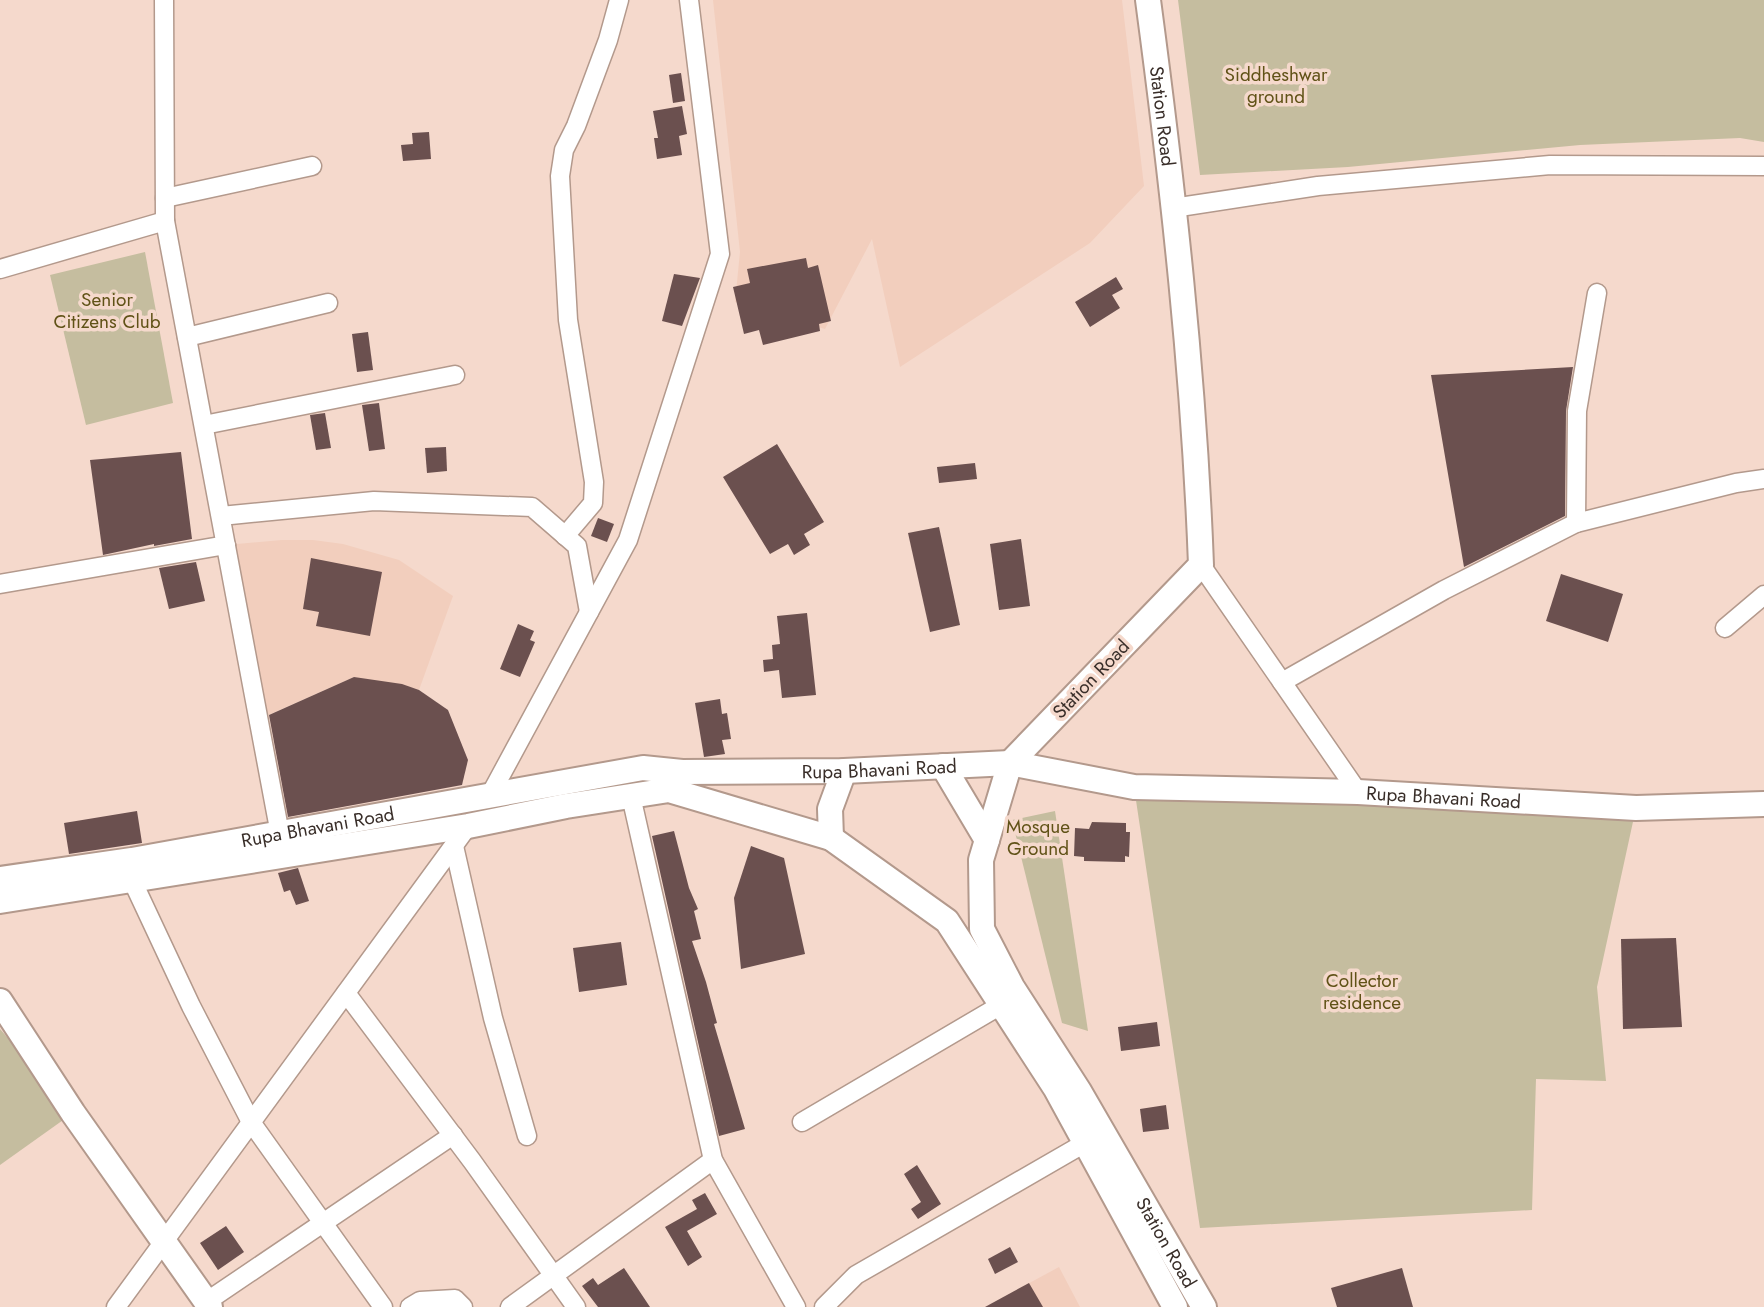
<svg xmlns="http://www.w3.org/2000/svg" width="1764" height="1307" font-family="Jost,sans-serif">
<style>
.built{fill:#f2cebd}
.green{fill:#c5bd9f}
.building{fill:#6b504f}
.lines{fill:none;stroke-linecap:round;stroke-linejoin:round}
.street-casing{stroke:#b3998c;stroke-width:21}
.secondary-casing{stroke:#b3998c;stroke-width:28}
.street{stroke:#fff;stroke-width:18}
.secondary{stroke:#fff;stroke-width:24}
.labels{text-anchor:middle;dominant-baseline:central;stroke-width:7;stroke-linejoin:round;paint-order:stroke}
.park-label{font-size:19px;fill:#605217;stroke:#f5d9cc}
.street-label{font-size:19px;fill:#392e29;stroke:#f5d9cc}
</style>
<rect width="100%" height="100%" fill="#f5d9cc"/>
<g class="built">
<polygon points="713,0 1122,0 1144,186 1090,243 900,367 872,239 825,329 735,302 740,252"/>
<polygon points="282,540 313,540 343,544 399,560 453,596 419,690 354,677 259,719 226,545"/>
<polygon points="1059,1267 1080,1307 985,1307"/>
</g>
<g class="green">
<polygon points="1178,0 1764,0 1764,142 1740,138 1580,145 1348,167 1200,175"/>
<polygon points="145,252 173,403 86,425 50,275"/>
<polygon points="1134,787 1636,808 1597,987 1606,1081 1536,1079 1532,1210 1200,1228"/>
<polygon points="1055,811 1088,1031 1062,1023 1012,820"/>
<polygon points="0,1029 73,1113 0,1165"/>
</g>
<g class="building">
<polygon points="681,73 685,101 673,103 669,75"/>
<polygon points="682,106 687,134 679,136 682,155 657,159 654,138 658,138 653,111"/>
<polygon points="429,132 431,159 403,161 401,145 413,144 412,133"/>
<polygon points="806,258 808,268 818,265 831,321 819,324 820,331 763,345 759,330 744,334 733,287 750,283 747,269"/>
<polygon points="674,274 700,278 682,326 662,321"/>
<polygon points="1116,277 1123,289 1112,295 1120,308 1090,327 1075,302"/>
<polygon points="368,332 373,370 357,372 352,334"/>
<polygon points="1573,367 1566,411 1565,516 1464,567 1431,375"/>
<polygon points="379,403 385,449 369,451 362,405"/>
<polygon points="325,413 331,448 316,450 310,415"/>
<polygon points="777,444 824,522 804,534 810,545 794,555 788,544 770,554 723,477"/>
<polygon points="446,447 447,471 427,473 425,448"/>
<polygon points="181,452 192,539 154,546 154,544 103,555 90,460"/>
<polygon points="975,463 977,479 939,483 937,467"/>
<polygon points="598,518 614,524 607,542 591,536"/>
<polygon points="939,527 960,625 930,632 908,533"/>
<polygon points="1021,539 1030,606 999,610 990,544"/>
<polygon points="311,558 382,572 370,636 316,626 319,612 303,609"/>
<polygon points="196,562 205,601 169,609 159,568"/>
<polygon points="1561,574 1623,594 1608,642 1546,621"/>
<polygon points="807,613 816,695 782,698 779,670 764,672 763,660 773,659 772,645 780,644 777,616"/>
<polygon points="518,624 534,631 530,640 535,642 520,677 500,669"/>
<polygon points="354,677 402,684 419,690 448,710 468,760 462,785 288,817 269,715"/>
<polygon points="720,699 722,714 727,713 731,739 722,740 725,754 704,757 695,703"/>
<polygon points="137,811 142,843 69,854 64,823"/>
<polygon points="1092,822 1126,823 1126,832 1130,832 1129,857 1125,856 1125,862 1084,861 1084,857 1074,856 1075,828 1089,829"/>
<polygon points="674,831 689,888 698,909 694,911 701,939 692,941 706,982 717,1023 714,1024 745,1129 719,1136 652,836"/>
<polygon points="751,846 784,858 805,954 741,969 734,898"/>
<polygon points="298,868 309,901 296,905 290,890 284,892 278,873"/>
<polygon points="1676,938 1682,1027 1623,1029 1621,939"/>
<polygon points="621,942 627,985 579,992 573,948"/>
<polygon points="1157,1022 1160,1046 1121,1051 1118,1027"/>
<polygon points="1166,1105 1169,1129 1143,1132 1140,1109"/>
<polygon points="917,1165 941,1204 918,1219 911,1209 921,1202 904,1174"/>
<polygon points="705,1193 717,1214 687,1231 702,1257 688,1266 665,1227 697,1209 692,1200"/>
<polygon points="226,1226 244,1252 218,1270 200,1243"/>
<polygon points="1010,1247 1018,1262 995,1274 988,1259"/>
<polygon points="624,1268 650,1307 598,1307 582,1286 593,1278 598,1285"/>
<polygon points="1402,1268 1413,1307 1337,1307 1331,1288"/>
<polygon points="1029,1283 1043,1307 985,1307"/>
</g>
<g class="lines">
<defs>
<g id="street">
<polyline points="164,0 165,221 280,834"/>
<polyline points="165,198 312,166"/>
<polyline points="1173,208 1318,186 1550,165 1764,166"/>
<polyline points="0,269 165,221"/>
<polyline points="187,337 328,303"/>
<polyline points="204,425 455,375"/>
<polyline points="221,516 374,501 532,507 577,546 589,612"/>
<polyline points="1576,523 1577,411 1597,293"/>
<polyline points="565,536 593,503 594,482 568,320 560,176 564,150 576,126 608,40 619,0"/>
<polyline points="1201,565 1358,792"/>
<polyline points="0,584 226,545"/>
<polyline points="1725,628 1764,595"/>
<polyline points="1282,682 1444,590 1576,523 1736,483 1764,479"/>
<polyline points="631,796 713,1160 796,1307"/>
<polyline points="489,797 628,540 720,254 689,0"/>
<polyline points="454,846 493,1018 527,1136"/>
<polyline points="132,880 191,1006 251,1122 383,1307"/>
<polyline points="346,993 472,1161 576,1307"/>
<polyline points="802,1122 1001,1005"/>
<polyline points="206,1302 453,1135"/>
<polyline points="116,1307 468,826"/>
<polyline points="410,1307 420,1301 455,1299 463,1307"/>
<polyline points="510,1307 713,1160"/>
<polyline points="824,1307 856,1275 1085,1143"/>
</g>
<g id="secondary">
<path id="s1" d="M1148 0C1173 187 1194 376 1201 565L1010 763 981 860 982 929 1012 987 1079 1091 1204 1307"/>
<polyline points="943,766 987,840"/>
<polyline points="831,838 830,809 844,771"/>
<path id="s2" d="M0 879 132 860 643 768 682 772 844 771 1010 763 1134 787 1358 792 1636 808 1764 804"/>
<polyline points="0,901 468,826 566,806 669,790 831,838 947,921 1056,1089 1175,1307"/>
<polyline points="0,1001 73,1113 210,1307"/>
</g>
</defs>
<use href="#street" class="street-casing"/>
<use href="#secondary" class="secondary-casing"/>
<use href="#street" class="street"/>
<use href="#secondary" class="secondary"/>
</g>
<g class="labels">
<g class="park-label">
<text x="1276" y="74">Siddheshwar<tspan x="1276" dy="22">ground</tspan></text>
<text x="107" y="299">Senior<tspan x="107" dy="22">Citizens Club</tspan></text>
<text x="1038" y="826">Mosque<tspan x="1038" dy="22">Ground</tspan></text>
<text x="1362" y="980">Collector<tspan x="1362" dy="22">residence</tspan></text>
</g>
<g class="street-label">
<text stroke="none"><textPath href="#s1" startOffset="117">Station Road</textPath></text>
<text transform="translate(1091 679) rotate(-46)">Station Road</text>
<text stroke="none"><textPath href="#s2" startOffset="889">Rupa Bhavani Road</textPath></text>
<text stroke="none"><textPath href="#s2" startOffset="1456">Rupa Bhavani Road</textPath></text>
<text stroke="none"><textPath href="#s2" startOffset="322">Rupa Bhavani Road</textPath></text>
<text stroke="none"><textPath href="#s1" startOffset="1377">Station Road</textPath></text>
</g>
</g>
</svg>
